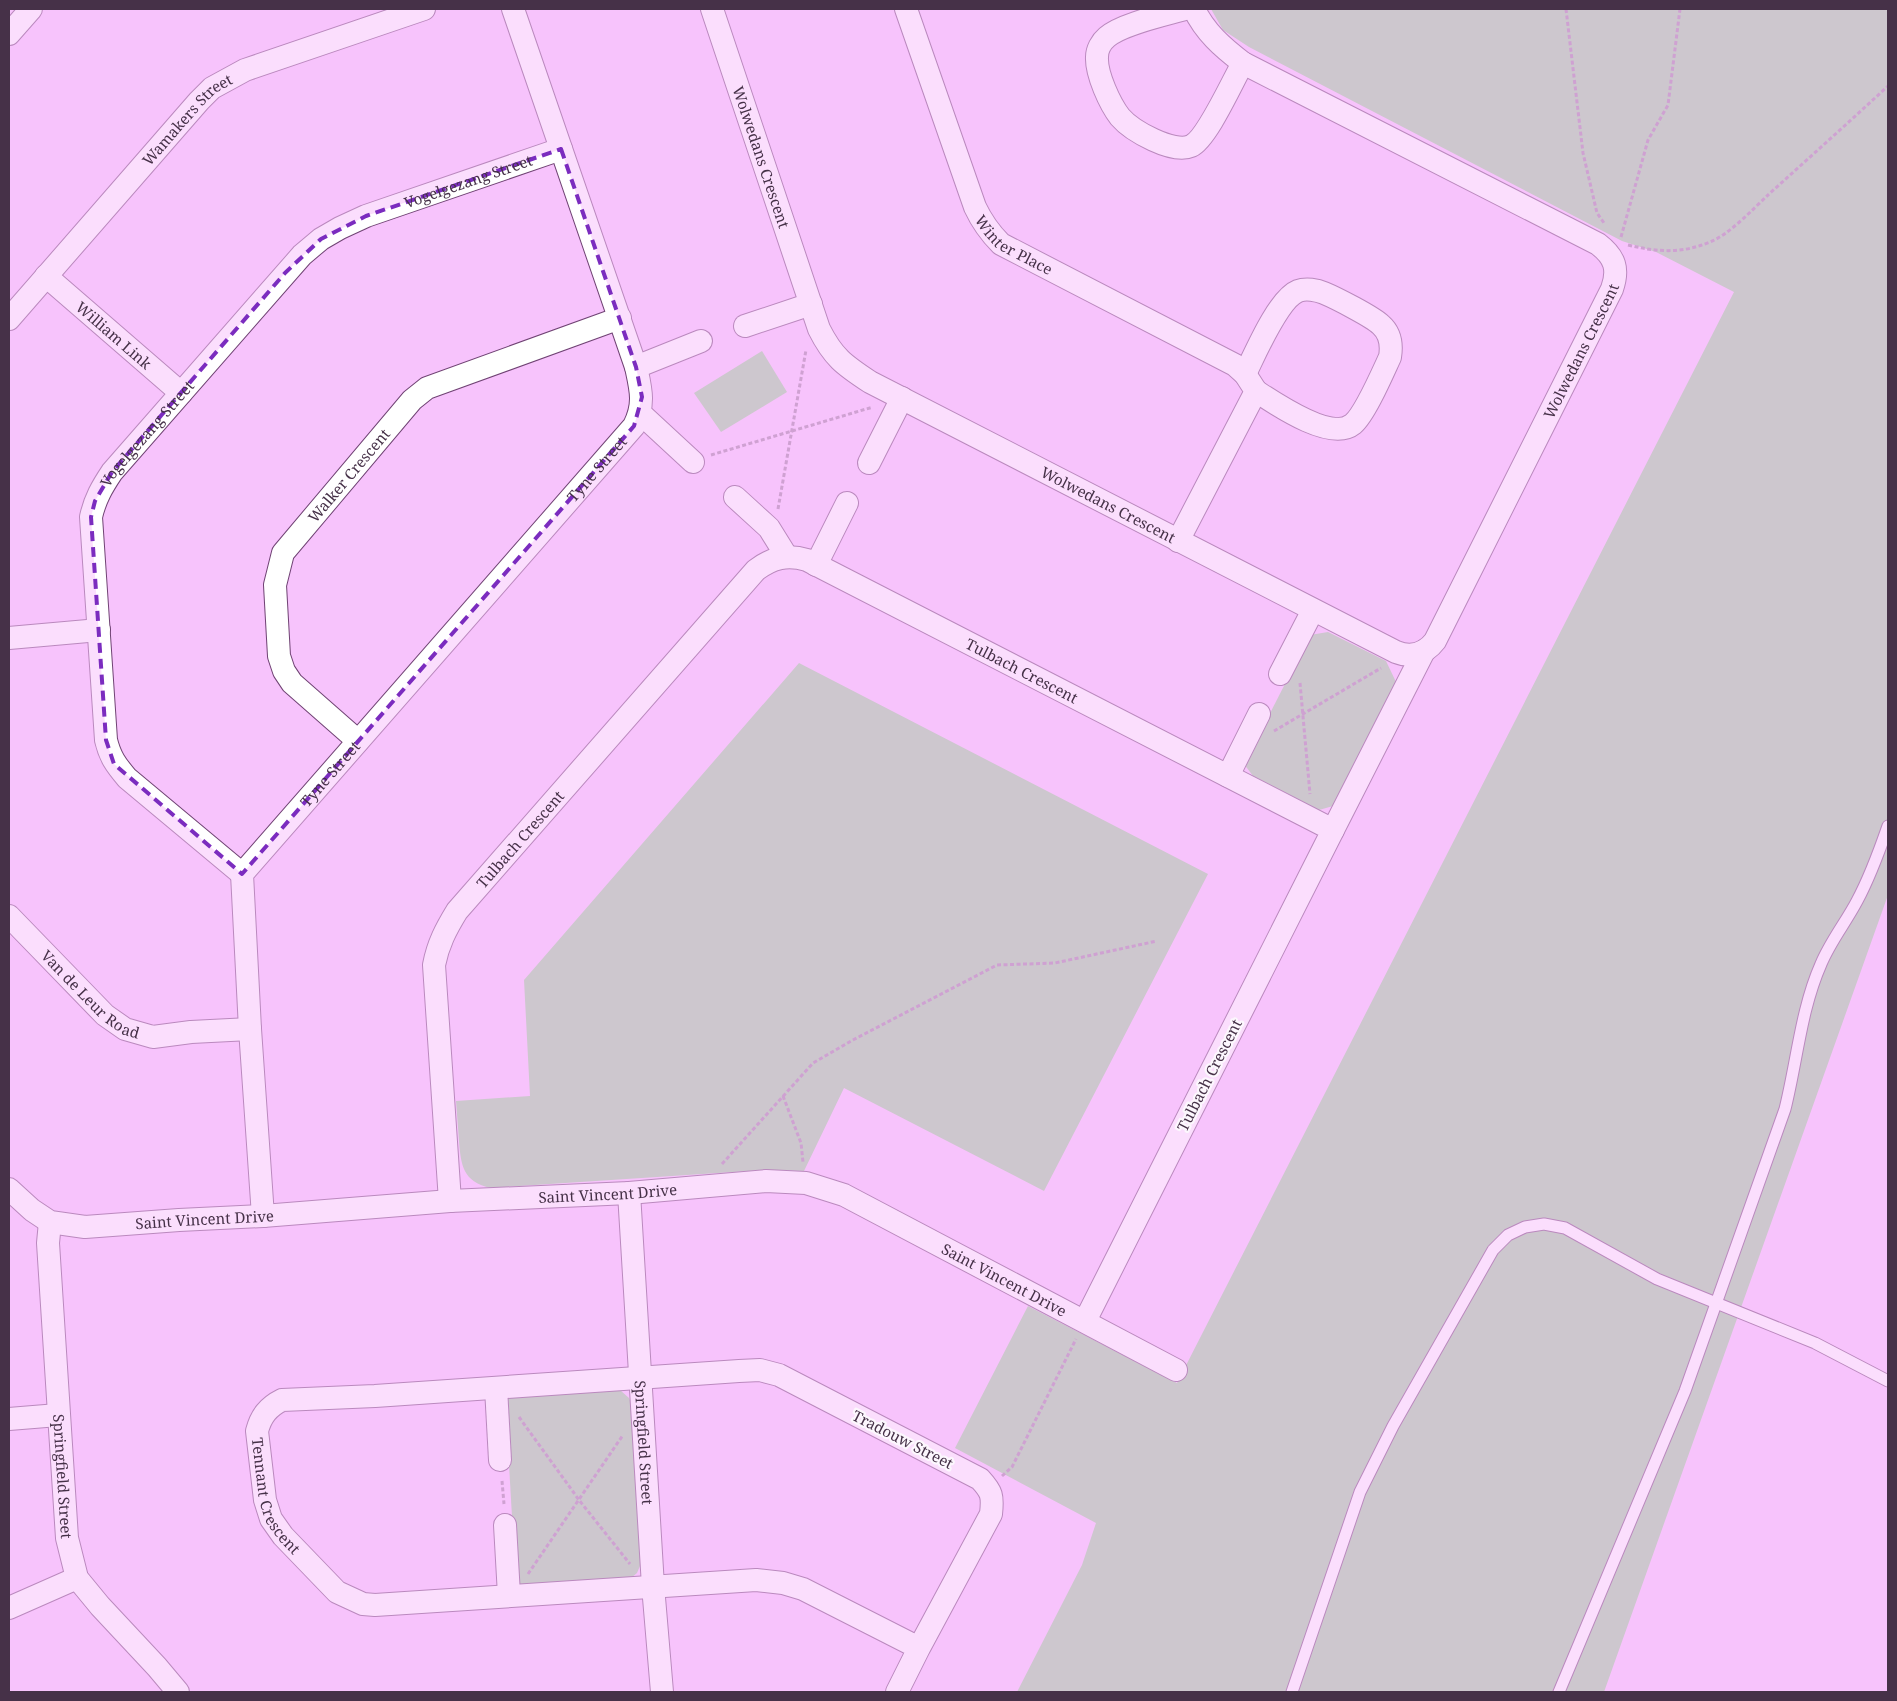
<svg xmlns="http://www.w3.org/2000/svg" width="1897" height="1701" font-family="'Noto Serif',serif">
<style>
.green{fill:#99cc97}
.lines{fill:none;stroke-linecap:round;stroke-linejoin:round}
.service-casing{stroke:#704374;stroke-width:13}
.minor-casing{stroke:#704374;stroke-width:24}
.path{stroke:#9d78a0;stroke-width:3;stroke-dasharray:4 2.5;stroke-linecap:butt}
.service{stroke:#fff;stroke-width:11}
.minor{stroke:#fff;stroke-width:22}
.marked{fill:none;stroke:#7b2cbf;stroke-width:4;stroke-dasharray:10 6;stroke-linejoin:round}
.labels{text-anchor:middle;dominant-baseline:central;stroke-width:4.5;stroke-linejoin:round;paint-order:stroke}
.street-label{font-size:15px;fill:#463148;stroke:#fcf7fd}
</style>
<rect width="100%" height="100%" fill="#f7c3fc"/>
<g class="green">
<polygon points="1211,9 1888,9 1888,895 1604,1692 1017,1692 1082,1565 1096,1523 955,1448 1028,1306 1177,1383 1734,292 1656,252 1622,241 1249,47 1223,30"/>
<polygon points="762,351 787,392 721,432 694,393"/>
<polygon points="1328,632 1386,661 1396,682 1333,806 1319,810 1253,776 1244,764 1310,635"/>
<path d="M799 663 1208 874 1044 1191 844 1088 804 1171 764 1170 490 1188C463 1181 461 1166 459 1141 458 1128 457 1114 456 1101L530 1096 524 980Z"/>
<polygon points="620,1390 629,1398 632,1405 641,1559 640,1566 637,1573 631,1578 516,1586 505,1395"/>
</g>
<g class="lines">
<defs>
<g id="service">
<polyline points="1292,1692 1360,1492 1393,1426 1493,1250 1508,1235 1525,1227 1544,1224 1565,1228 1657,1279 1815,1343 1888,1381"/>
<path d="M1559 1692 1685 1391 1785 1109C1797 1061 1801 1009 1821 964 1830 942 1846 922 1857 901 1870 877 1879 852 1888 826"/>
</g>
<g id="minor">
<path id="s1" d="M712 9 819 329C833 357 844 365 870 382L1396 652C1411 658 1425 654 1435 641L1612 289C1619 269 1615 257 1598 244L1243 63C1222 47 1205 32 1194 9"/>
<path id="s2" d="M906 9 975 207C982 222 989 232 1001 244L1235 365 1245 374 1256 391 1178 541"/>
<path d="M1185 9C1164 15 1122 24 1107 37 1101 42 1097 50 1097 57 1096 74 1110 104 1120 117 1132 131 1173 154 1191 146 1207 139 1233 80 1243 63"/>
<polyline points="9,34 31,9"/>
<path id="s3" d="M46 276 181 393"/>
<path id="s4" d="M9 319 199 101 212 88 245 70 424 9"/>
<polyline points="745,326 811,304"/>
<polyline points="636,367 701,341"/>
<path d="M1245 374C1255 354 1278 299 1298 291 1306 288 1317 290 1324 293 1336 298 1373 317 1381 325 1390 333 1392 345 1390 357 1383 372 1365 414 1353 424 1331 442 1276 404 1256 391"/>
<polyline points="640,413 693,462"/>
<polyline points="869,463 902,398"/>
<polyline points="735,497 769,528 787,557"/>
<polyline points="816,565 847,503"/>
<polyline points="9,638 99,630"/>
<polyline points="1280,674 1313,610"/>
<path id="s5" d="M358 741 292 683 284 671 279 656 275 585 283 553 412 400 427 388 620 318"/>
<polyline points="1228,776 1259,714"/>
<polyline points="1333,830 1424,651"/>
<path id="s6" d="M242 874 127 778C116 765 110 757 106 740L91 517C95 499 102 487 112 472L302 255 321 239 340 228 366 216 561 149"/>
<path id="s7" d="M9 916 105 1015 125 1029 153 1037 191 1032 250 1029"/>
<path id="s8" d="M9 1189 32 1210 50 1222 85 1227 179 1220 263 1216 450 1201 629 1193 766 1181 806 1183 844 1195 1176 1370"/>
<path id="s9" d="M629 1193 653 1586 662 1692"/>
<path id="s10" d="M450 1201 434 965C438 944 446 929 457 911L756 570C772 558 787 554 807 560L1333 830 1085 1321"/>
<path id="s11" d="M263 1216 250 1029 242 874 634 426C645 404 641 390 636 367L513 9"/>
<path id="s12" d="M50 1222 48 1243 67 1538 77 1578 100 1606 157 1667 178 1692"/>
<polyline points="496,1388 500,1460"/>
<polyline points="9,1419 58,1415"/>
<polyline points="505,1525 509,1595"/>
<polyline points="9,1608 77,1578"/>
<path id="s13" d="M897 1692 919 1648 991 1514C993 1496 992 1492 980 1479L779 1375 760 1370 739 1371 375 1396 282 1400C268 1407 261 1416 257 1431L265 1500 271 1519 283 1536 337 1592 363 1604 375 1605 756 1580 783 1583 803 1589 919 1648"/>
</g>
</defs>
<use href="#service" class="service-casing"/>
<use href="#minor" class="minor-casing"/>
<g class="path">
<polyline points="1566,9 1583,153 1597,213 1604,223"/>
<polyline points="1621,237 1648,140 1668,105 1680,9"/>
<path d="M1628 245C1657 252 1681 254 1710 242 1730 234 1753 209 1769 194 1809 158 1849 122 1888 86"/>
<polyline points="711,455 873,407"/>
<polyline points="778,509 806,350"/>
<polyline points="1300,683 1310,794"/>
<polyline points="1274,731 1381,668"/>
<polyline points="783,1096 801,1143 803,1162"/>
<polyline points="722,1164 813,1063 851,1041 997,965 1055,963 1157,941"/>
<polyline points="519,1417 579,1500 630,1564"/>
<polyline points="1002,1476 1012,1467 1076,1339"/>
<polyline points="502,1481 504,1504"/>
<polyline points="528,1574 623,1435"/>
</g>
<use href="#service" class="service"/>
<use href="#minor" class="minor"/>
</g>
<path d="M0 0H1897V1701H0ZM561 149 636 367 642 397 634 426 242 874 114 764 106 740 91 517 95 501 112 472 285 273 321 239 366 216Z" fill="#f7c3fc" fill-opacity=".55" fill-rule="evenodd"/>
<path class="marked" d="M561 149 636 367 642 397 634 426 242 874 114 764 106 740 91 517 95 501 112 472 285 273 321 239 366 216Z"/>
<g class="labels">
<g class="street-label">
<text stroke="none"><textPath href="#s4" startOffset="268">Wamakers Street</textPath></text>
<text stroke="none"><textPath href="#s1" startOffset="156">Wolwedans Crescent</textPath></text>
<text stroke="none"><textPath href="#s6" startOffset="939">Vogelgezang Street</textPath></text>
<text stroke="none"><textPath href="#s2" startOffset="266">Winter Place</textPath></text>
<text stroke="none"><textPath href="#s3" startOffset="90">William Link</textPath></text>
<text stroke="none"><textPath href="#s1" startOffset="1372">Wolwedans Crescent</textPath></text>
<text stroke="none"><textPath href="#s6" startOffset="519">Vogelgezang Street</textPath></text>
<text stroke="none"><textPath href="#s11" startOffset="881">Tyne Street</textPath></text>
<text stroke="none"><textPath href="#s5" startOffset="324">Walker Crescent</textPath></text>
<text stroke="none"><textPath href="#s1" startOffset="680">Wolwedans Crescent</textPath></text>
<text stroke="none"><textPath href="#s10" startOffset="1045">Tulbach Crescent</textPath></text>
<text stroke="none"><textPath href="#s11" startOffset="476">Tyne Street</textPath></text>
<text stroke="none"><textPath href="#s10" startOffset="391">Tulbach Crescent</textPath></text>
<text stroke="none"><textPath href="#s7" startOffset="114">Van de Leur Road</textPath></text>
<text transform="translate(1209 1075) rotate(-63)">Tulbach Crescent</text>
<text stroke="none"><textPath href="#s8" startOffset="612">Saint Vincent Drive</textPath></text>
<text stroke="none"><textPath href="#s8" startOffset="208">Saint Vincent Drive</textPath></text>
<text stroke="none"><textPath href="#s8" startOffset="1032">Saint Vincent Drive</textPath></text>
<text transform="translate(903 1439) rotate(27)">Tradouw Street</text>
<text stroke="none"><textPath href="#s9" startOffset="250">Springfield Street</textPath></text>
<text stroke="none"><textPath href="#s12" startOffset="255">Springfield Street</textPath></text>
<text stroke="none"><textPath href="#s13" startOffset="1075">Tennant Crescent</textPath></text>
</g>
</g>
<rect width="1897" height="1701" fill="none" stroke="#463148" stroke-width="20"/>
</svg>
